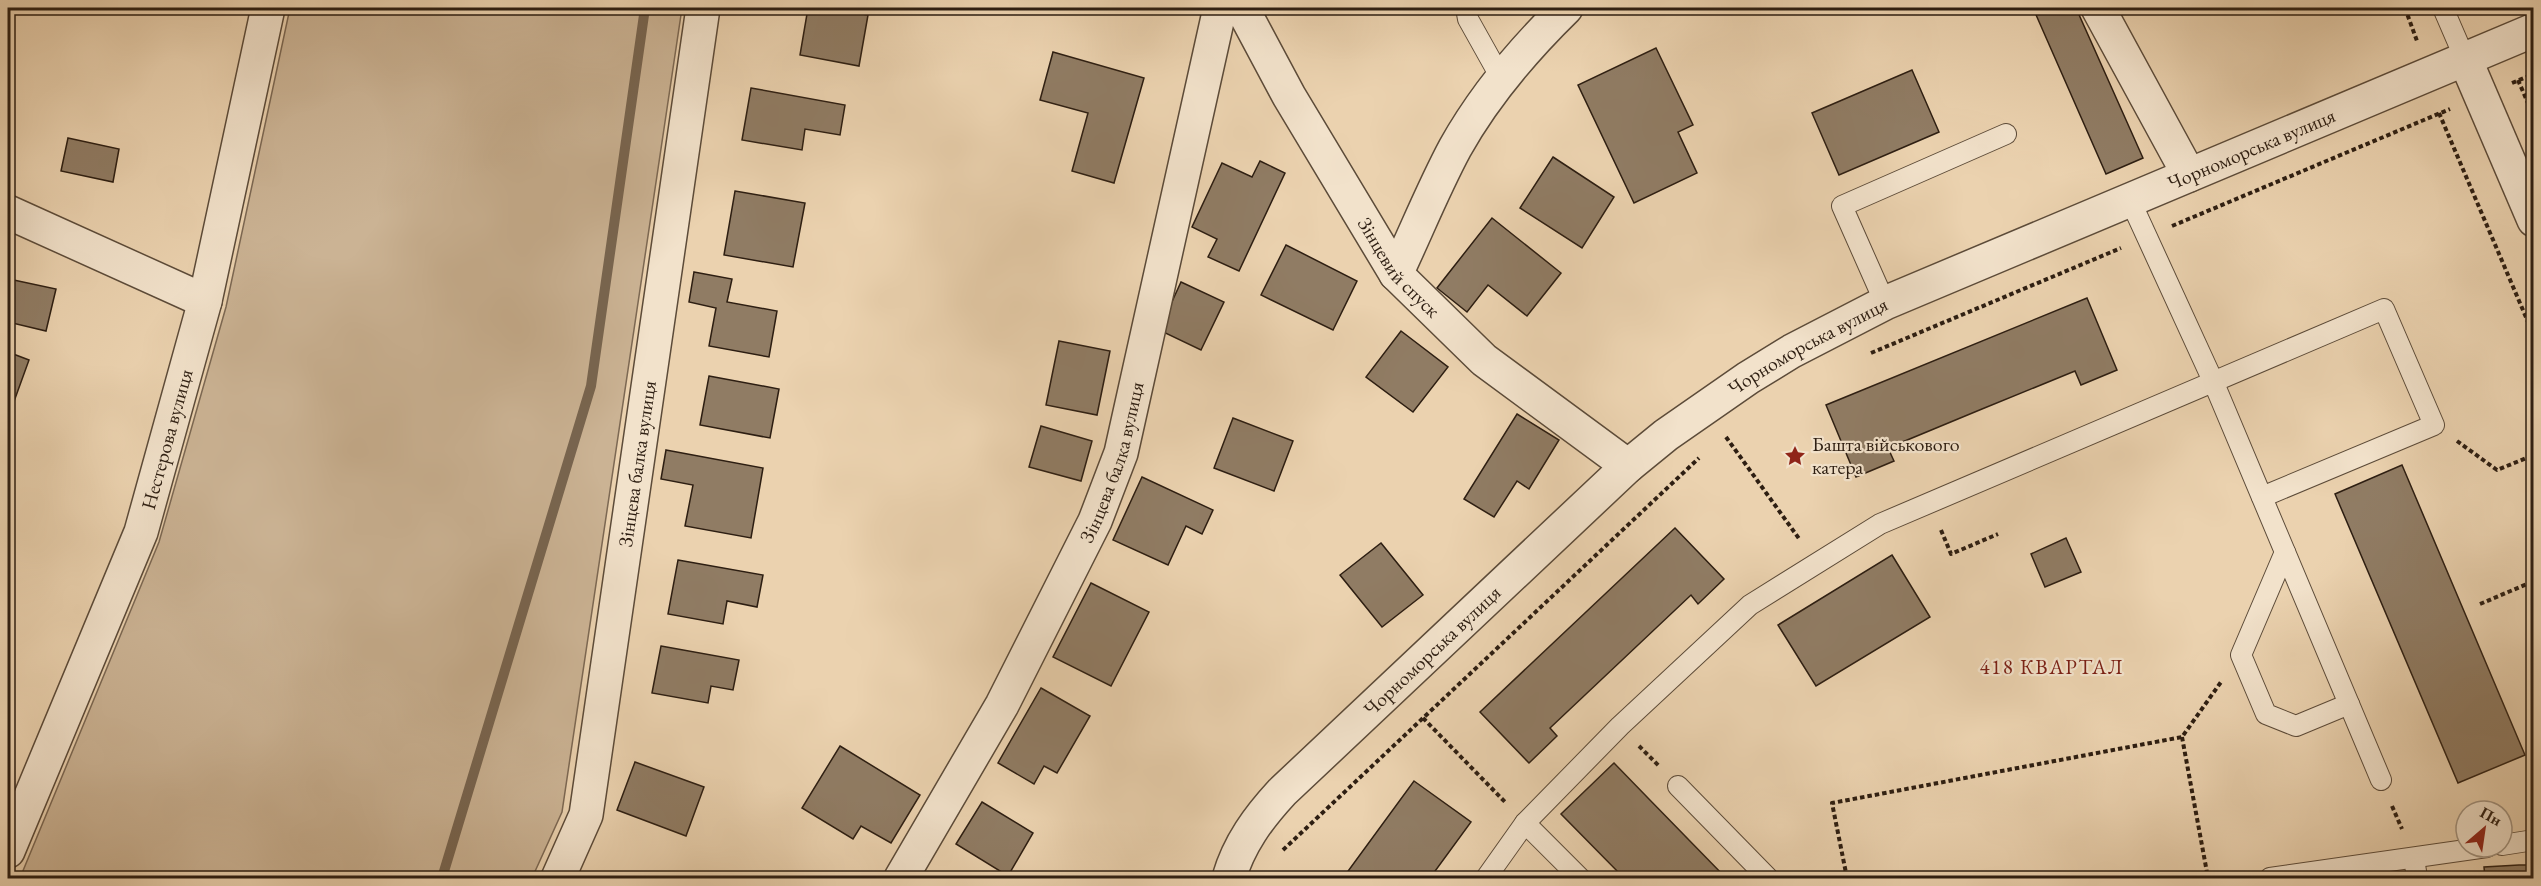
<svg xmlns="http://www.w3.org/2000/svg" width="2541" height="886" font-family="'EB Garamond',serif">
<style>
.green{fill:#cbb394;stroke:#7c6853;stroke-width:1.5}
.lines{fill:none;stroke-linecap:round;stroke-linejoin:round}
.stream{stroke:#786550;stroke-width:10}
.building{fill:#907c64;stroke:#2d1e12;stroke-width:1.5}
.lane-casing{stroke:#5c4b39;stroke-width:22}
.street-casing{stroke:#5c4b39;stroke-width:36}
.path{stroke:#2d1e12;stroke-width:4;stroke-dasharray:4.5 3;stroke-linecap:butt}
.lane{stroke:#f2e2cb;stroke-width:20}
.street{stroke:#f2e2cb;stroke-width:33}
.labels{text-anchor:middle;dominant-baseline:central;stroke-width:4.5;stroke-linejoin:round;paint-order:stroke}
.street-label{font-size:20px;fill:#2d1e12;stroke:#f2e2cb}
.poi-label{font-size:20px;fill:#2d1e12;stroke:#f2e2cb;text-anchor:start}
.neighbourhood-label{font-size:21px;letter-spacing:1.5px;fill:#7a1f14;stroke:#f2e2cb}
</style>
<rect width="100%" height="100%" fill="#ebd2af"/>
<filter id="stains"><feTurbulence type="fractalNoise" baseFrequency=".00333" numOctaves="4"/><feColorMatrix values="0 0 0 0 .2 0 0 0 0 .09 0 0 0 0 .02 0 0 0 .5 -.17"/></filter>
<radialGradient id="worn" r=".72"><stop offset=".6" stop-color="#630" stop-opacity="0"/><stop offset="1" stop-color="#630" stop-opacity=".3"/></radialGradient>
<polygon class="green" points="290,8 682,8 562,812 532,878 20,878 159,542 226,307"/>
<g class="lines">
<polyline class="stream" points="442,878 591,386 645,8"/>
</g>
<g class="building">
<polygon points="808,8 827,8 868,15 859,66 800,55"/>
<polygon points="2033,8 2076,8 2143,158 2106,174"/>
<polygon points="1656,48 1693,125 1678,132 1697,173 1634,203 1578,85"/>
<polygon points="1053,52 1144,78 1114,183 1072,171 1088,113 1040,100"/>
<polygon points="1912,70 1939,132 1839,175 1812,113"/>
<polygon points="751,88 845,105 840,135 805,129 802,150 742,140"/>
<polygon points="68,138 119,149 113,182 61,171"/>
<polygon points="1553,157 1614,197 1582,248 1520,208"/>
<polygon points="1260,161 1285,173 1239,271 1208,257 1217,239 1192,227 1222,163 1252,177"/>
<polygon points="735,191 805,203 793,267 724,255"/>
<polygon points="1492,218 1561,273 1527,316 1488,285 1467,312 1437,288"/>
<polygon points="1286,245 1357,281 1333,330 1261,295"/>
<polygon points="694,272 732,279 727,302 777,311 769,357 709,346 716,308 689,302"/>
<polygon points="9,279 56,289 46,331 8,322"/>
<polygon points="1181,282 1224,302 1201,350 1159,330"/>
<polygon points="2087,298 2117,370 2081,385 2075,371 1982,409 1888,448 1894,461 1856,477 1826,405"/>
<polygon points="1401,331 1448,367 1413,412 1366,377"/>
<polygon points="1059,341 1110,351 1097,415 1046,405"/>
<polygon points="8,352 29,360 8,418"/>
<polygon points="709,376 779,389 770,438 700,425"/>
<polygon points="1517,414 1559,440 1529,489 1517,481 1494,517 1464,499"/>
<polygon points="1233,418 1293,441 1274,491 1214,468"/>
<polygon points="1041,426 1092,441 1081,481 1029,467"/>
<polygon points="666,450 763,468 751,538 685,526 693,485 661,479"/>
<polygon points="2402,465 2525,755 2458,783 2335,494"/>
<polygon points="1142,477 1213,510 1202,534 1186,526 1168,565 1113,540"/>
<polygon points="1675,528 1724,579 1698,604 1691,595 1550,728 1557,736 1529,763 1480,712"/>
<polygon points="2066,538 2081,572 2045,587 2031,554"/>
<polygon points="1381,543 1423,595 1382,627 1340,575"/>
<polygon points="1892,555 1930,617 1816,686 1778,625"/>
<polygon points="678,560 763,575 757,607 727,601 723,624 668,614"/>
<polygon points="1091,583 1149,612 1111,686 1053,657"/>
<polygon points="661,646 739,660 733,690 711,686 708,703 652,693"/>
<polygon points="1041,688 1090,716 1057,773 1044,766 1034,784 998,763"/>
<polygon points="840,746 920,795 891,843 861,826 853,839 802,808"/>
<polygon points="635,762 704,787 686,836 617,810"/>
<polygon points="1614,763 1647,797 1726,878 1624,878 1561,814"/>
<polygon points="1414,781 1471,822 1430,878 1343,878"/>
<polygon points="982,802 1033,833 1008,876 956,844"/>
<polygon points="2519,865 2534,865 2534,878 2485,878 2484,867"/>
</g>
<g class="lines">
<defs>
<g id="lane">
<polyline points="1466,8 1468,19 1501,78"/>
<polyline points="2443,8 2465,59"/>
<polyline points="2130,200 2213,381 2381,780"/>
<polyline points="1885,303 1842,206 2006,134"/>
<polyline points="2285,552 2241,655 2266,714 2296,726 2349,704"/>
<polyline points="1678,786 1768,878"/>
<polyline points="1525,823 1580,878"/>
<polyline points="2502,845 2534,840"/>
<polyline points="2414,858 2417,878"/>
<polyline points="1486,878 1525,823 1620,726 1750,605 1880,524 2384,309 2434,425 2262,497"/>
<polyline points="2270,878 2487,847"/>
</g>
<g id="street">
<path id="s1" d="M1242 8 1289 96 1396 274 1484 360 1628 466"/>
<polyline points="2098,8 2189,175"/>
<polyline points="2465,59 2534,220"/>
<polyline points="8,212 205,301"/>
<path d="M1396 274C1416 232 1433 189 1455 148 1484 96 1523 50 1566 8"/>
<path id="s2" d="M8 851 141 532 205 301 268 8"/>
<path id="s3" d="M558 878 586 815 703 8"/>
<path id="s4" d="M901 878 1002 705 1095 521 1121 453 1220 8"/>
<path id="s5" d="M1229 878C1239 844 1258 818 1282 792L1628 466 1666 435 1748 378 1792 351 1885 303 2534 30"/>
</g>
</defs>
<use href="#lane" class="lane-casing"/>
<use href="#street" class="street-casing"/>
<g class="path">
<polyline points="2405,8 2417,41"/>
<polyline points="2518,80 2534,117"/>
<polyline points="2512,83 2534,74"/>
<polyline points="2439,113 2534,336"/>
<polyline points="2172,226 2450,109"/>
<polyline points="1871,353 2121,248"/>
<polyline points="1726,437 1800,540"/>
<polyline points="2457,441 2497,470 2534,455"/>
<polyline points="1941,530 1951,554 1998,534"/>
<polyline points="2480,604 2534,581"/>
<polyline points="1423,718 1506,803"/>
<polyline points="2182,737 2208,878"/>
<polyline points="1639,746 1659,766"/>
<polyline points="2392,806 2402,829"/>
<polyline points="1283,850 1699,458"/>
<polyline points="1847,878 1832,803 2182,737 2221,682"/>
</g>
<use href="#lane" class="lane"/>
<use href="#street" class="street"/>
</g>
<defs>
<symbol id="sight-bare" viewBox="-9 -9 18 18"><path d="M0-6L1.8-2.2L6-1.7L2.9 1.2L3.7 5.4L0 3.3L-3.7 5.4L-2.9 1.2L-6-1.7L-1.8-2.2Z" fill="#8f2418" stroke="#f2e2cb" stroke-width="2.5" paint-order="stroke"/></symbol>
</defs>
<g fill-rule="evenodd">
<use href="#sight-bare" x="1780" y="441" width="30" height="30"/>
</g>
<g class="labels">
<g class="street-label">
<text stroke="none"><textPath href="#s5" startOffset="1280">Чорноморська вулиця</textPath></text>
<text stroke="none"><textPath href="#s1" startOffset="304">Зінцевий спуск</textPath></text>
<text stroke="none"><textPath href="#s5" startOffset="794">Чорноморська вулиця</textPath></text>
<text stroke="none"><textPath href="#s2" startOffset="442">Нестерова вулиця</textPath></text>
<text stroke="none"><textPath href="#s4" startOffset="468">Зінцева балка вулиця</textPath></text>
<text stroke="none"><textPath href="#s3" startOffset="424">Зінцева балка вулиця</textPath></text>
<text stroke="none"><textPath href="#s5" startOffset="308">Чорноморська вулиця</textPath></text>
</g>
<g class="poi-label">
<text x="1812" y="444">Башта військового<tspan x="1812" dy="23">катера</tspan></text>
</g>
<g class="neighbourhood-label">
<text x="2052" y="666">418 КВАРТАЛ</text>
</g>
</g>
<rect width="2541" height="886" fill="none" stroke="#ebd2af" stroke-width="30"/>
<rect x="9" y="9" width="2523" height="868" fill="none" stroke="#2d1e12" stroke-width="3"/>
<rect x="15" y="15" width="2511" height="856" fill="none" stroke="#2d1e12" stroke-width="1.5"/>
<g transform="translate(2484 829) rotate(29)"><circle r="28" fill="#f2e2cb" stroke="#a39481" stroke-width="1.5"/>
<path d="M0-4.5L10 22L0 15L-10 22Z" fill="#8f2418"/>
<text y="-9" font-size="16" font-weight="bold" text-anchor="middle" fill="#2d1e12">Пн</text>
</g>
<rect width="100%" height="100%" filter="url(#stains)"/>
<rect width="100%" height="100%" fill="url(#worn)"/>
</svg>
